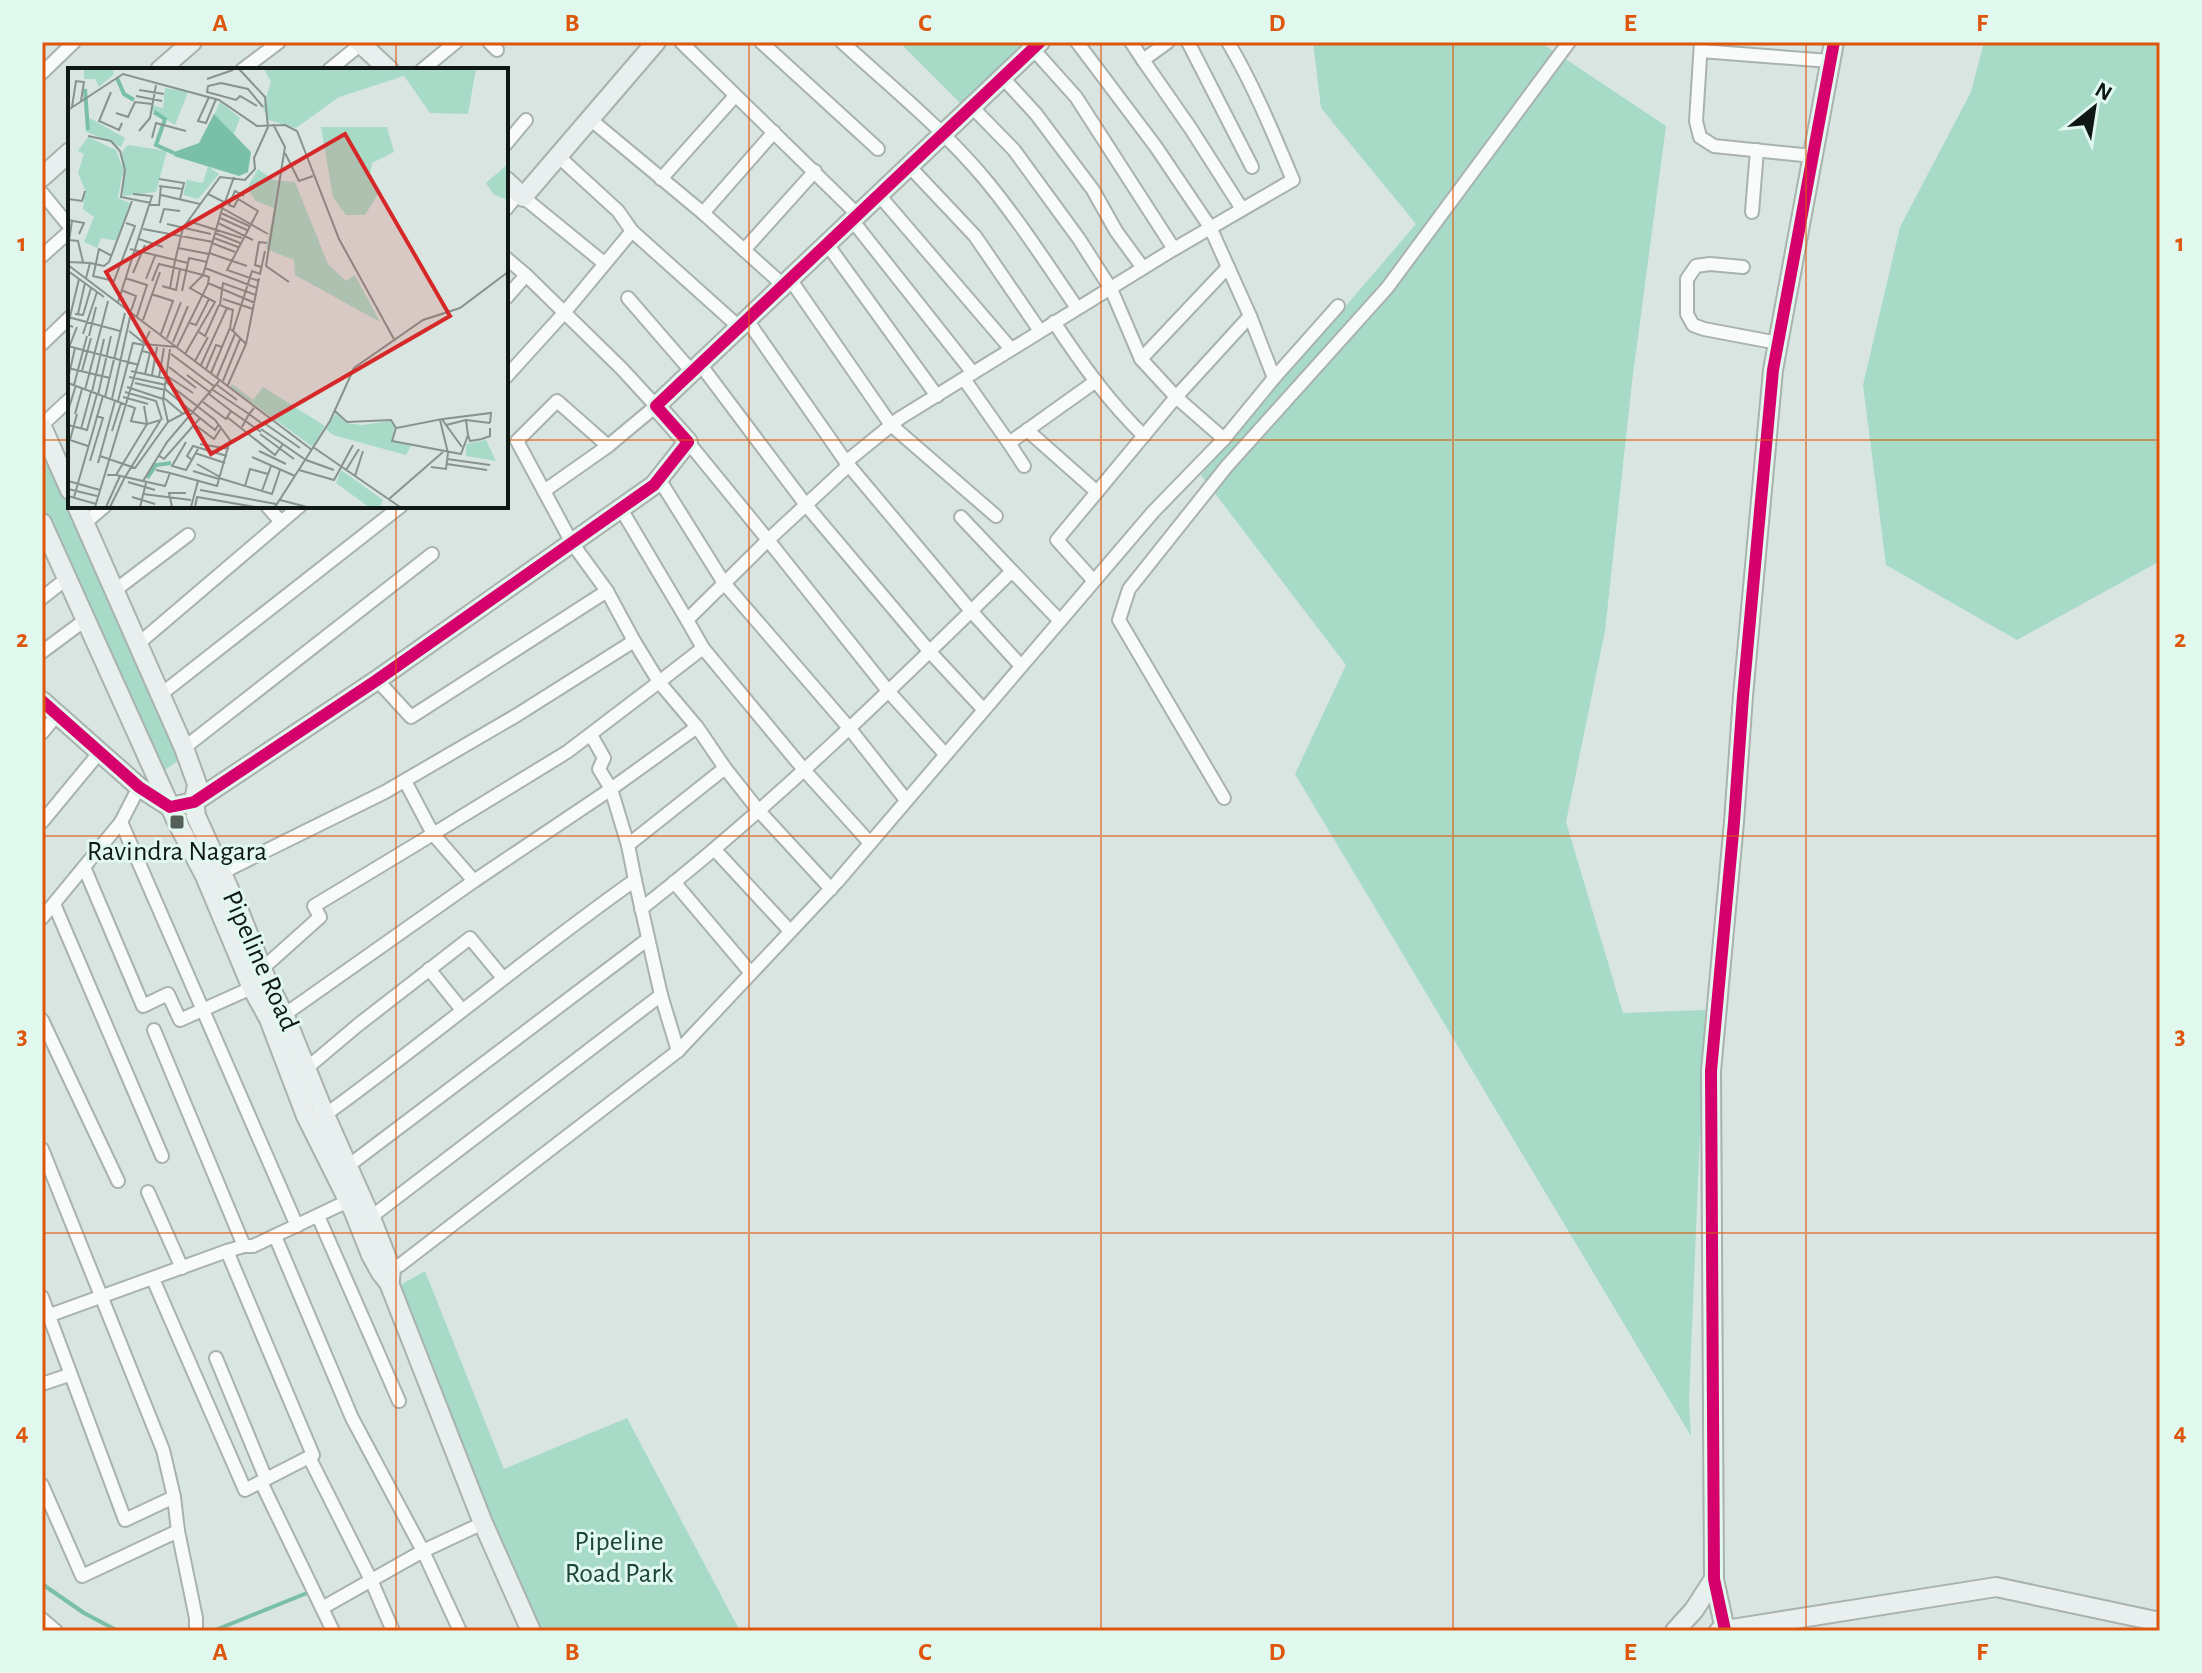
<svg xmlns="http://www.w3.org/2000/svg" width="2202" height="1673" font-family="'Alegreya Sans',sans-serif">
<style>
.green{fill:#a7dbc8}
.lines{fill:none;stroke-linecap:round;stroke-linejoin:round}
.stream{stroke:#7abfa8;stroke-width:4}
.street-casing{stroke:#a8b2ae;stroke-width:16}
.secondary-casing{stroke:#a8b2ae;stroke-width:22}
.street{stroke:#f9fbfa;stroke-width:12}
.secondary{stroke:#e9efee;stroke-width:18}
.cycleway-casing{stroke:#e0f8ee;stroke-width:17}
.cycleway{stroke:#d6006c;stroke-width:12}
.grid{fill:none;stroke:#dd560c;stroke-width:2;stroke-opacity:0.55}
.poi-dot{fill:#56605b;stroke:#e0f8ee;stroke-width:3}
.labels{text-anchor:middle;dominant-baseline:central;stroke-width:6;stroke-linejoin:round;paint-order:stroke}
.poi-label{font-size:28px;fill:#0f1814;stroke:#e0f8ee}
.street-label{font-size:28px;fill:#0f1814;stroke:#e0f8ee}
.park-label{font-size:28px;fill:#1c4538;stroke:#e0f8ee}
.inset-river{fill:none;stroke:#7abfa8;stroke-width:4}
.inset-road{fill:none;stroke:#88938e;stroke-width:2}
.view{fill:#d62828;fill-opacity:0.15;stroke:#d62828;stroke-width:4}
.inset-edge{fill:none;stroke:#0f1814;stroke-width:4}
.neatline{fill:none;stroke:#dd560c;stroke-width:3}
.grid-label{font-size:26px;text-anchor:middle;font-weight:bold;fill:#dd560c}
</style>
<rect width="100%" height="100%" fill="#d9e5e0"/>
<g class="green">
<polygon points="899,42 1028,42 964,107"/>
<polygon points="1313,42 1540,42 1666,126 1632,382 1605,631 1566,822 1623,1013 1705,1010 1689,1402 1691,1436 1295,774 1346,665 1201,475 1416,224 1321,108"/>
<polygon points="1984,42 2160,42 2160,561 2017,640 1886,565 1863,385 1900,227 1971,92"/>
<polygon points="42,437 70,500 70,506 184,757 157,775 42,514"/>
<polygon points="425,1271 504,1469 627,1418 740,1631 535,1631 397,1287"/>
</g>
<g class="lines">
<g class="stream">
<polyline points="42,1584 84,1613 118,1631"/>
<polyline points="213,1631 312,1591"/>
</g>
<defs>
<g id="street">
<polyline points="489,42 497,50"/>
<polyline points="681,42 858,215"/>
<polyline points="761,42 878,149"/>
<path d="M842 42C890 86 942 128 984 178 1018 219 1047 264 1077 308"/>
<polyline points="1077,42 1156,147 1210,227 1250,316 1274,378"/>
<polyline points="1131,42 1143,60 1168,42"/>
<polyline points="1188,42 1252,167"/>
<polyline points="1701,42 1696,121 1700,137 1714,146 1813,156"/>
<polyline points="1033,49 1076,97 1174,249"/>
<polyline points="1701,51 1830,61"/>
<polyline points="1143,60 1191,129 1242,209"/>
<polyline points="242,70 279,42"/>
<polyline points="329,70 361,44"/>
<polyline points="422,70 456,42"/>
<polyline points="42,73 74,42"/>
<polyline points="1003,78 1036,114 1093,190 1116,231 1143,268"/>
<polyline points="972,107 1014,150 1079,239 1111,289 1141,359"/>
<polyline points="590,119 703,213 783,285"/>
<polyline points="506,144 526,120"/>
<polyline points="558,156 618,211 632,231"/>
<polyline points="909,166 975,236 1040,331"/>
<polyline points="661,179 735,96"/>
<polyline points="42,193 70,227"/>
<polyline points="879,195 1011,349"/>
<polyline points="523,197 604,263"/>
<polyline points="506,209 519,193"/>
<polyline points="1752,212 1757,150"/>
<polyline points="703,213 774,132"/>
<polyline points="852,220 973,373"/>
<polyline points="827,244 937,396"/>
<polyline points="744,250 815,171"/>
<polyline points="42,256 70,231"/>
<polyline points="506,258 526,275 506,298"/>
<polyline points="1228,267 1141,359 1176,397 1250,316"/>
<polyline points="1743,267 1710,264 1696,266 1687,279 1687,314 1693,325 1704,329 1778,343"/>
<polyline points="790,279 891,425 996,516"/>
<polyline points="628,298 692,372"/>
<polyline points="747,320 846,462"/>
<path d="M1054 322C1081 363 1109 402 1144 436"/>
<polyline points="42,344 70,317"/>
<polyline points="700,364 806,505 930,652 983,709"/>
<polyline points="506,377 564,313 632,231 739,327"/>
<polyline points="964,379 1009,443 1096,381"/>
<polyline points="42,425 70,399"/>
<polyline points="1027,430 1097,492"/>
<polyline points="688,442 768,540 849,465"/>
<polyline points="1009,443 1024,466"/>
<polyline points="659,479 724,583 850,729 906,800"/>
<polyline points="544,491 608,446"/>
<polyline points="267,506 281,522"/>
<polyline points="621,509 687,620"/>
<polyline points="961,517 1012,571"/>
<polyline points="85,523 105,506"/>
<polyline points="1093,580 1057,540 1176,397 1224,439"/>
<polyline points="114,591 188,535"/>
<polyline points="42,598 66,579"/>
<polyline points="138,644 300,506"/>
<polyline points="703,648 805,771 870,843"/>
<polyline points="42,652 85,620"/>
<path d="M1021 666 971 611 846 462 900 418 1174 249 1293 180C1273 133 1254 86 1228 42"/>
<polyline points="377,680 411,717 607,591 572,543 517,441 557,401 608,446 656,406 622,369 526,275"/>
<polyline points="160,695 401,506"/>
<polyline points="42,733 57,715"/>
<polyline points="591,735 604,758 599,769 611,789 628,845"/>
<polyline points="184,748 432,554"/>
<polyline points="725,768 759,811 831,889"/>
<polyline points="405,781 433,834 567,752 659,682 634,641"/>
<polyline points="1224,798 1119,620 1129,589 1227,466 1387,288 1569,42"/>
<polyline points="42,822 99,753"/>
<polyline points="121,822 297,1226"/>
<polyline points="715,850 790,931"/>
<polyline points="84,867 143,1006 168,994 180,1020 258,985"/>
<polyline points="221,873 385,792 517,715 634,641 607,591"/>
<polyline points="674,882 751,973"/>
<polyline points="54,904 162,1156"/>
<path d="M641 909C773 805 892 689 1012 571L1060 621 1153 512 1224 439 1274 378 1338 306"/>
<polyline points="42,918 121,822 139,787"/>
<polyline points="263,968 320,917 314,906 433,834 474,881"/>
<polyline points="429,969 462,1010"/>
<polyline points="284,1015 474,881 611,789 697,727 659,682 703,648 687,620 768,540 889,692 945,754"/>
<polyline points="42,1020 118,1181"/>
<polyline points="154,1030 244,1246"/>
<polyline points="678,1051 837,882 1060,621"/>
<polyline points="307,1068 358,1025 470,938 503,978"/>
<path d="M325 1115C430 1039 529 955 635 880L628 845 725 768 697 727"/>
<polyline points="42,1149 163,1450 174,1497 178,1531 196,1618 196,1631"/>
<polyline points="348,1166 648,939"/>
<polyline points="148,1192 182,1268"/>
<polyline points="318,1216 399,1401"/>
<polyline points="371,1217 661,995"/>
<polyline points="275,1236 352,1418 423,1551 322,1608"/>
<polyline points="387,1271 400,1265 678,1051 661,995 635,880"/>
<polyline points="153,1279 245,1490 313,1455 227,1251"/>
<polyline points="42,1297 125,1520 174,1497"/>
<polyline points="42,1318 227,1251 244,1246 253,1246 348,1201"/>
<polyline points="216,1358 266,1479"/>
<polyline points="42,1384 69,1375"/>
<polyline points="309,1457 371,1580 393,1631"/>
<polyline points="261,1482 333,1631"/>
<polyline points="42,1485 82,1576 178,1531"/>
<polyline points="42,1619 56,1631"/>
<polyline points="460,1631 423,1551 483,1523"/>
</g>
<g id="secondary">
<polyline points="359,42 389,70"/>
<polyline points="160,70 192,42"/>
<polyline points="42,177 70,152"/>
<polyline points="506,181 523,197 656,42"/>
<polyline points="42,427 70,490"/>
<polyline points="77,506 184,748 197,784 194,802 196,816 239,911 267,981 287,1021 325,1115 373,1223 391,1269 390,1280"/>
<polyline points="42,523 177,822 205,876 252,988 269,1019 306,1116 354,1212 371,1255 381,1273 389,1283 483,1523 531,1631"/>
<polyline points="42,701 139,787 170,807 194,802 377,680 654,485 688,442 656,406 1040,42"/>
<polyline points="1725,1630 1714,1579 1711,1071 1734,822 1743,696 1773,370 1834,42"/>
<polyline points="1675,1631 1694,1610 1714,1579"/>
<polyline points="1719,1631 1996,1587 2160,1622"/>
</g>
</defs>
<use href="#street" class="street-casing"/>
<use href="#secondary" class="secondary-casing"/>
<use href="#street" class="street"/>
<use href="#secondary" class="secondary"/>
<defs>
<g id="cycleway">
<polyline points="42,701 139,787 170,807 194,802 377,680 654,485 688,442 656,406 1040,42"/>
<polyline points="1725,1630 1714,1579 1711,1071 1734,822 1743,696 1773,370 1834,42"/>
</g>
</defs>
<use href="#cycleway" class="cycleway-casing"/>
<use href="#cycleway" class="cycleway"/>
</g>
<path class="grid" d="M396 42V70M749 42V1631M1101 42V1631M1453 42V1631M1806 42V1631M42 440H70M506 440H2160M396 506V1631M42 836H2160M42 1233H2160"/>
<rect class="poi-dot" x="169" y="814" width="16" height="16" rx="4"/>
<g class="labels">
<g class="poi-label">
<text x="177" y="852">Ravindra Nagara</text>
</g>
<g class="street-label">
<text transform="translate(260 961) rotate(66)">Pipeline Road</text>
</g>
<g class="park-label">
<text x="619" y="1542">Pipeline<tspan x="619" dy="32">Road Park</tspan></text>
</g>
</g>
<g transform="translate(68 68)">
<rect width="440" height="440" fill="#d9e5e0"/>
<path d="M16 1H45L46 6 31 19 27 11H16ZM196 1H408L400 46 362 45 336 8 271 29 228 60 200 52 195 39 203 14ZM97 20 120 24 107 57 83 42 84 37 95 40ZM152 34 172 50 165 68 146 47ZM22 50 57 70 53 79 17 63ZM253 59H319L326 84 304 95 301 111 310 126 297 147H278L265 129ZM20 69 48 82 55 101 50 130 62 135 50 173 33 170 29 180 16 174 26 149 15 141 17 122 10 105 16 86 10 83ZM60 77 99 83 88 124 55 128 54 83ZM440 96V130L437 131 425 126 418 115ZM140 98 151 106 130 131 115 127 119 112 135 115ZM190 101 205 112 227 114 260 196 278 213 287 207 312 254 227 207 226 192 198 181 206 140 188 133 179 120ZM164 316 185 332 195 319 257 358 245 379 162 319ZM268 345 278 355 294 357 322 353 327 359 323 373 343 378 338 387 265 367 258 361ZM418 372 428 393 398 388V376ZM273 402 315 432 312 439H301L268 415Z" fill="#a7dbc8"/>
<path d="M146 46 183 84 180 104 171 108 106 88V84L131 75Z" fill="#7abfa8"/>
<path class="inset-river" d="M49 10 56 26 66 32M17 21 20 62M86 44 97 51 88 77 106 85M79 410 88 397 103 395"/>
<path class="inset-road" d="M139 11 165 2M71 22 96 26M43 24 31 53 51 62 54 55M68 28 94 33M141 29 130 53 138 55 148 31M189 38 172 28 168 32 139 24 140 18 153 15 180 21 195 39M4 39 8 13 16 14 13 33M0 42 55 6 151 32 189 58 217 57 229 63 271 171 327 273M48 45 60 49 67 34 84 36M205 56 217 79 198 198 221 214M71 63 82 50 88 17M20 68 43 73 52 83 57 102 53 129 83 135M84 70 88 55 118 63M217 85 231 113 245 108M91 111 116 115 112 131M91 118 115 121M93 127 132 136M176 128 167 123 161 137 166 139 170 131 190 143 159 202 191 213M0 131 14 133 17 123M157 134 166 109M82 137H91L93 118M154 140 200 166M153 145 181 158M152 150 179 162M0 152 16 155 11 166M120 153 174 170M92 155 96 141 112 143M150 155 185 172M99 156 143 166M75 161 145 174M147 165 172 175M146 170 170 179M71 171 95 179M1 172 10 173 15 194M144 175 167 184M0 179 4 153M110 180 141 186M62 181 120 195M141 185 179 198M107 193 115 160 152 109 177 112 187 101 186 90 200 59 197 29 171 1M0 194 22 195 18 210M22 195 36 198 41 194 64 133M0 197 244 382M193 199 187 197 191 174 199 175M137 200 189 220M112 201 135 207 122 220 141 231 128 257 122 255M0 203 36 229M65 205 77 177M25 208 46 213 67 158 58 155M25 209 31 181 44 188M57 210 79 217 69 248M78 211 87 188M84 213 91 196 112 201 108 222 94 218M140 215 187 235M102 220 107 193M53 222 68 228 63 243M114 223 121 190 139 194M83 226 105 233 93 266M155 231 185 241M50 234 84 128 65 126M7 246 15 247 23 220M10 246 17 215M0 249 52 263M75 252 92 204M5 259 0 257 11 211M61 263 76 275 82 263M165 263 184 203 192 206 197 183M131 264 137 268 151 237M15 266 29 224M21 268 28 239M99 270 113 234M105 274 120 238M178 276 191 210M0 278 71 297M102 281 95 332 100 354 122 342 147 362 151 356M0 282 9 259M74 283 82 285 77 306M103 286 147 319M117 286 147 234 141 231M127 293 140 269M133 297 159 240 152 237 155 215 188 227M101 299 128 320M0 300 42 310M138 301 148 277 154 279M14 303 23 270M63 303 99 311M143 305 162 260 165 242 159 240M84 307 89 279M119 307 143 325M99 308 125 325M61 309 98 317M91 309 96 280M149 309 167 266M0 311 7 280M155 313 172 271M98 314 147 352 162 372 149 418 102 405M0 315 67 340 63 353M67 315 97 322M6 317 19 268M149 317 169 332M59 319 95 331M159 319 178 276 163 261M97 321 122 342M17 322 40 233M145 322 181 346 174 359M24 324 36 271M57 324 88 333 94 352M30 327 43 268M37 329 57 245M55 329 80 336M96 330 115 346M44 331 62 249M50 333 65 275 76 277M135 334 158 351 163 343 141 326M186 340 181 346 196 357M0 343 8 317M163 343 193 364M267 343 279 354 323 352 328 360M7 346 14 321M9 346 2 372 20 378M159 349 207 387 215 376M374 351 378 357 398 352 400 367 393 386 324 373 328 360ZM375 351 423 345 422 355M398 352 422 355M62 353 79 356 76 338M196 355 232 380M126 356 146 371 153 360M0 357 19 362 29 326M378 357 394 379M13 361 23 324M193 361 238 392 266 402M44 363 53 335M192 366 226 391M400 367 402 373 414 371 422 368V360M118 374 104 398 118 402 130 381M132 376 161 381M245 379 332 439M191 383 218 396M127 385 157 395M90 387 96 391 132 350M32 388 67 400 100 354M184 389 227 408M379 391 422 397M124 392 119 388 125 378 159 388M22 393 35 350 28 348M30 395 47 333M129 396 152 409M379 396 419 402M363 399 378 401 380 385 372 352M231 402 266 412 285 377M278 402 291 381M125 403 151 411M39 407H48L79 356 93 352M48 407 57 409 92 353M287 408 295 383M151 410 204 426 212 402M0 413 32 422M75 413 97 418 102 405 88 402M60 414 87 422M177 418 182 401 200 406M0 421 29 428M132 422 208 436M194 423 203 398M75 426 123 432M0 428 28 436M6 429 35 328M64 429 87 436M321 431 375 384M212 432 239 439M27 439 76 276 109 279 140 216 141 209 135 207 156 134 140 126M38 439 52 408M42 439 57 409 75 413 99 374 151 313M72 439 78 415M104 439 101 425H118M123 439 130 413M127 439 129 429 187 439M207 439 262 353 286 300 355 252 392 240 440 204"/>
<path class="view" d="M277 66 382 248 143 386 38 204Z"/>
<rect width="440" height="440" class="inset-edge"/>
</g>
<rect width="2202" height="1673" fill="none" stroke="#e0f8ee" stroke-width="88"/>
<g transform="translate(2094 108) rotate(30)" stroke="#e0f8ee" stroke-width="6" paint-order="stroke">
<path d="M0-6L14 30L0 20L-14 30Z" fill="#0f1814"/>
<text y="-12" font-size="22" font-weight="bold" text-anchor="middle" fill="#0f1814">N</text>
</g>
<rect x="44" y="44" width="2114" height="1585" class="neatline"/>
<g class="grid-label">
<text x="220" y="31">A</text>
<text x="572" y="31">B</text>
<text x="925" y="31">C</text>
<text x="1277" y="31">D</text>
<text x="1630" y="31">E</text>
<text x="1982" y="31">F</text>
<text x="22" y="251">1</text>
<text x="2180" y="251">1</text>
<text x="22" y="647">2</text>
<text x="2180" y="647">2</text>
<text x="22" y="1044">3</text>
<text x="2180" y="1044">3</text>
<text x="22" y="1440">4</text>
<text x="2180" y="1440">4</text>
<text x="220" y="1660">A</text>
<text x="572" y="1660">B</text>
<text x="925" y="1660">C</text>
<text x="1277" y="1660">D</text>
<text x="1630" y="1660">E</text>
<text x="1982" y="1660">F</text>
</g>
</svg>
